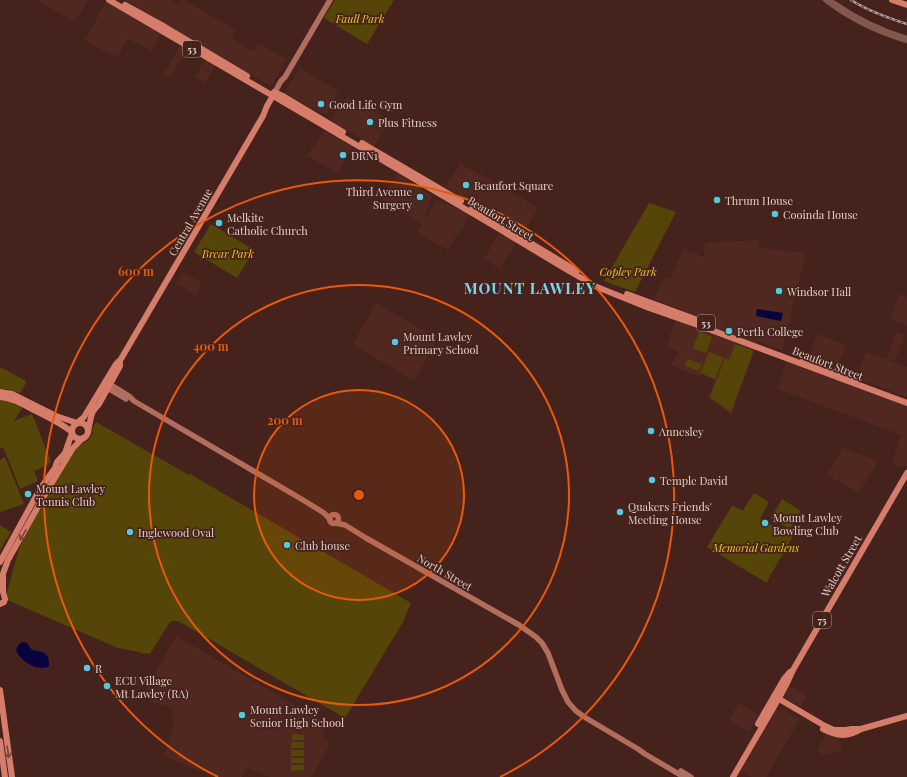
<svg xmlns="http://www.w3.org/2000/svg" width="907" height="777" font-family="'Playfair Display',serif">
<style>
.built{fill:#51281f}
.green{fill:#554508}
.water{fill:#080340}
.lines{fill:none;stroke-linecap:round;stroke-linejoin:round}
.tertiary{stroke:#82574d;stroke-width:4.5}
.secondary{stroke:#b16d5e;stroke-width:5.5}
.primary{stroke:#d57d6a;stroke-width:6}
.rail-casing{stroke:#b79d98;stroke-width:2.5}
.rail{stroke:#45231c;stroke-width:1;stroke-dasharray:3;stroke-linecap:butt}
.oneway{stroke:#774237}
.ring{fill:none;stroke:#e8590c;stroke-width:2}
.poi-dot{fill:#56c9e1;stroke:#45231c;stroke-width:1.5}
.labels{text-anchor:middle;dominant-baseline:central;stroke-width:3.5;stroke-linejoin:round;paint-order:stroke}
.shield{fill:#45231c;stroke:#b49994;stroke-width:1}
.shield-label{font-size:10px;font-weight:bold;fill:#e3ccc7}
.park-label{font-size:11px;font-style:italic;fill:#edc524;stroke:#45231c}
.poi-label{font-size:11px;fill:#e3ccc7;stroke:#45231c;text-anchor:start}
.street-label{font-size:11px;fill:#e3ccc7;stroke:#45231c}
.district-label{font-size:15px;font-weight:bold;letter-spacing:1px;fill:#70d7ec;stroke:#45231c}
.centre{fill:#e8590c;stroke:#45231c;stroke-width:2}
.ring-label{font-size:12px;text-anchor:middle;font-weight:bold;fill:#e8590c;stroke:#45231c;stroke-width:3.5;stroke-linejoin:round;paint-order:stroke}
</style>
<rect width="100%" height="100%" fill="#45231c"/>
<g class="built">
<polygon points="36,0 88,0 75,22"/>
<polygon points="124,0 169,0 178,5 182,0 184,0 236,30 231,38 245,47 254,52 258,43 286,59 273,83 269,85"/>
<polygon points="106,2 161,34 151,51 128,38 118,56 109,54 85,40"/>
<polygon points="180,45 187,49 170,78 164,74"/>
<polygon points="205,59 216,65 205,83 195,77"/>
<polygon points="300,68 338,91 327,113 322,114 285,93 285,92"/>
<polygon points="348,97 389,120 374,146 333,122 333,119 339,108"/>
<polygon points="325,130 353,147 337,173 307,156"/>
<polygon points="460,164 489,179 538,208 523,235 446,187"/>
<polygon points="397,173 415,184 432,196 423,222 437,200 461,210 470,215 448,250 417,233 422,224 382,200"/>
<polygon points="499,233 516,242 500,268 484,259"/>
<polygon points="759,240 760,248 805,253 805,258 782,350 758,341 732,415 708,398 715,380 701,374 699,377 671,365 679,351 666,346 680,309 653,299 665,277 671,279 683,249 704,257 705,243"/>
<polygon points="183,272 202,283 196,295 176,284"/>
<polygon points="899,294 907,297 907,325 890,319"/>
<polygon points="376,303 438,339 414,381 353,344"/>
<polygon points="896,332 904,335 895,361 887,358"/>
<polygon points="817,334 846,345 836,370 808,360"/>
<polygon points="866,352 907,367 907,397 856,378"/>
<polygon points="786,361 820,373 907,405 907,465 905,467 900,467 892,464 901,435 778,389"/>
<polygon points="843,448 878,461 859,493 827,475"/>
<polygon points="176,636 326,723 322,738 330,744 311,777 270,777 246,767 242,777 216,777 164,756 170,740 173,723 172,707 152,702 143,695"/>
<polygon points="789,686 807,696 801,707 786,699 785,695"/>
<polygon points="738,703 758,714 749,732 729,721"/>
<polygon points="782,709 800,719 766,777 752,777 741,770 776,710"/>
<polygon points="826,735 839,739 842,751 824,755 817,751"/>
</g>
<g class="green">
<polygon points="335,0 394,0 367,44 324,18"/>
<polygon points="649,203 676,212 635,292 604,281"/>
<polygon points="211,224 254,250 237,278 194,252"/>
<polygon points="699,332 712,337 706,353 693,348"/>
<polygon points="735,345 738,345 752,350 753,352 731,412 711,398 710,397 725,358 729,360"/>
<polygon points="709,352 724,358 715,379 700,373"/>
<polygon points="687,359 702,364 699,371 685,366"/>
<polygon points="0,367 26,381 26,383 20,393 6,389 0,389"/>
<polygon points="0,400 13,403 22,408 14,421 32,414 51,461 48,465 34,471 38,481 20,489 4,449 2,447 0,449"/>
<polygon points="96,422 189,475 190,474 411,603 403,622 345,718 178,621 171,621 168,625 150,654 145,653 144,654 139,652 118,648 5,599 19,549 28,529 77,447 89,440 93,433 92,430"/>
<polygon points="5,457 24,504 0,512 0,460"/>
<polygon points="754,493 769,502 760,519 793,536 769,578 767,583 707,547 732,506 746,512 743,510"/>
<polygon points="782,499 801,511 790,529 771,518"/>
<polygon points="0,525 11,532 0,550"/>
<polygon points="292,734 304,735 304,740 292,740"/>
<rect x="291" y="742" width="13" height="6"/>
<rect x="291" y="750" width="13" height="6"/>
<rect x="291" y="758" width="13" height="5"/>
<polygon points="291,765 304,765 304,770 291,771"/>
</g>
<g class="water">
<polygon points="757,309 783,313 781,321 756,316"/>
<path d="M23 642 27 643 32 650C43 652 50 652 49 666 39 673 19 660 16 650L19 644Z"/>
</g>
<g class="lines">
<g class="tertiary">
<path d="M825 0C851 20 876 32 907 41"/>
<path d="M830 0C854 17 879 30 907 38"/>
</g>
<g class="secondary">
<polyline points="275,92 281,81 285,77 330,0"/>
<polyline points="108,383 129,396 134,401 303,500 324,513 330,519"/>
<polyline points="104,386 126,399"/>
<circle cx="334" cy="519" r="4.5"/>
<polyline points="336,523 345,525 366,538 519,625 536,637 542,643 548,653 562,690 568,702 576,711 586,718 638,749 645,754 684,777"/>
<polyline points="681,771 691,777"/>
</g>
<g class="primary">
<polyline points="109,0 309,117 501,230 564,268 597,287 649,308 695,324 907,403"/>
<polyline points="892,0 907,5"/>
<polyline points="125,5 165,27 247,76"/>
<polyline points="274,92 283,96 343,132"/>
<polyline points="362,143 461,201"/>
<polyline points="472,208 577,271"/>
<polyline points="627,294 703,322"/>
<polyline points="803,360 856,380"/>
<polyline points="0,392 12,394 56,416 77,423"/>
<path d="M0 397C13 398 24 405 36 411 48 417 61 423 72 432"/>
<circle cx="80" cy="431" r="8"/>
<polyline points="77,423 84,417 116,364 121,359 263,116 267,106 274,94"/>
<polyline points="88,432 91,417 93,411 99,404 120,366 120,363"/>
<polyline points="0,562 40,489 55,468 57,462 65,453 72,433"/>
<polyline points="3,577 3,592 5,599"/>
<polyline points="0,582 8,560 44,496 73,448 83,438"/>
<polyline points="0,604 4,602"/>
<polyline points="0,690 12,777"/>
<polyline points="774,696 825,726 834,730 845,730 852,729 861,729 907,716"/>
<polyline points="758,724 784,679 790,672"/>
<path d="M823 729C837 736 847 738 861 729"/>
<polyline points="0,741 5,777"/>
<polyline points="733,777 779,698 788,681 793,670 907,473"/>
</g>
<defs>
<path id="rail" d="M851 0C868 11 888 18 907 24"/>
</defs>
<use href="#rail" class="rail-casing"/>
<use href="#rail" class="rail"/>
</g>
<defs><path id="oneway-shaft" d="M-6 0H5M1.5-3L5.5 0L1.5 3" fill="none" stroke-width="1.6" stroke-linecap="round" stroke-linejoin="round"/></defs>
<g class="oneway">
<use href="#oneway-shaft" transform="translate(23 535) rotate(120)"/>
<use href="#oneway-shaft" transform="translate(8 752) rotate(82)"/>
</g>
<circle cx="359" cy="495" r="105" fill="#e8590c" fill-opacity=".12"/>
<g class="ring">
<circle cx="359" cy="495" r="105"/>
<circle cx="359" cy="495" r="210"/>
<path d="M218 777A315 315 0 1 1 500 777"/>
</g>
<g class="poi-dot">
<circle cx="321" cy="104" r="4"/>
<circle cx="370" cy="122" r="4"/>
<circle cx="343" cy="155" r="4"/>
<circle cx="466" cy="185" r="4"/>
<circle cx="420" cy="197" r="4"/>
<circle cx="717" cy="200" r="4"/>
<circle cx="775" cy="214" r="4"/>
<circle cx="219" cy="223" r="4"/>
<circle cx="779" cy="291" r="4"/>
<circle cx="729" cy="331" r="4"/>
<circle cx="395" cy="342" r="4"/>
<circle cx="651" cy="431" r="4"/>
<circle cx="652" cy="480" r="4"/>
<circle cx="28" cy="494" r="4"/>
<circle cx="620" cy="512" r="4"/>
<circle cx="765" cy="523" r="4"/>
<circle cx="130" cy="532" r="4"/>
<circle cx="287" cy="545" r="4"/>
<circle cx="87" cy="668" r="4"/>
<circle cx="107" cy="686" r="4"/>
<circle cx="242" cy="715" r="4"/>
</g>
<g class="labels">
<g class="shield">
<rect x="183" y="41" width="18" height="16" rx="3"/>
<rect x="697" y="315" width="18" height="16" rx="3"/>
<rect x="813" y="612" width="18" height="16" rx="3"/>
</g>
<g class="shield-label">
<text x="192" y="49">53</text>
<text x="706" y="323">53</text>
<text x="822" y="620">75</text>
</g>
<g class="park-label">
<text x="360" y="18">Faull Park</text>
<text x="228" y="253">Brear Park</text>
<text x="628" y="271">Copley Park</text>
<text x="756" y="547">Memorial Gardens</text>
</g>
<g class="poi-label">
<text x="329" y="104">Good Life Gym</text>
<text x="378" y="122">Plus Fitness</text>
<text x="351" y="155">DRN1</text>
<text x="474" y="185">Beaufort Square</text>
<text x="412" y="191" text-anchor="end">Third Avenue<tspan x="412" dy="13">Surgery</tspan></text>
<text x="725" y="200">Thrum House</text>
<text x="783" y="214">Cooinda House</text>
<text x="227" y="217">Melkite<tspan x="227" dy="13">Catholic Church</tspan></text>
<text x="787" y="291">Windsor Hall</text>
<text x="737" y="331">Perth College</text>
<text x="403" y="336">Mount Lawley<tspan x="403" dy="13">Primary School</tspan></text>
<text x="659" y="431">Annesley</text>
<text x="660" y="480">Temple David</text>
<text x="36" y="488">Mount Lawley<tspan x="36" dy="13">Tennis Club</tspan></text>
<text x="628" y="506">Quakers Friends'<tspan x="628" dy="13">Meeting House</tspan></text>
<text x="773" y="517">Mount Lawley<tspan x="773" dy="13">Bowling Club</tspan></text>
<text x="138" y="532">Inglewood Oval</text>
<text x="295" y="545">Club house</text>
<text x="95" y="668">R</text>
<text x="115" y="680">ECU Village<tspan x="115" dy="13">Mt Lawley (RA)</tspan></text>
<text x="250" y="709">Mount Lawley<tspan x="250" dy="13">Senior High School</tspan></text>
</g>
<g class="street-label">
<text transform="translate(501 218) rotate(31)">Beaufort Street</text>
<text transform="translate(190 222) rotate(-60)">Central Avenue</text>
<text transform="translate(828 363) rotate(21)">Beaufort Street</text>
<text transform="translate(841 566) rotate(-60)">Walcott Street</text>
<text transform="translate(445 572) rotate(30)">North Street</text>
</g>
<g class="district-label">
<text x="530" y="288">MOUNT LAWLEY</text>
</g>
</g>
<circle cx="359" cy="495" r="6" class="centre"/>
<g class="ring-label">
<text x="136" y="276">600 m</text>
<text x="211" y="351">400 m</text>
<text x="285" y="425">200 m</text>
</g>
</svg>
